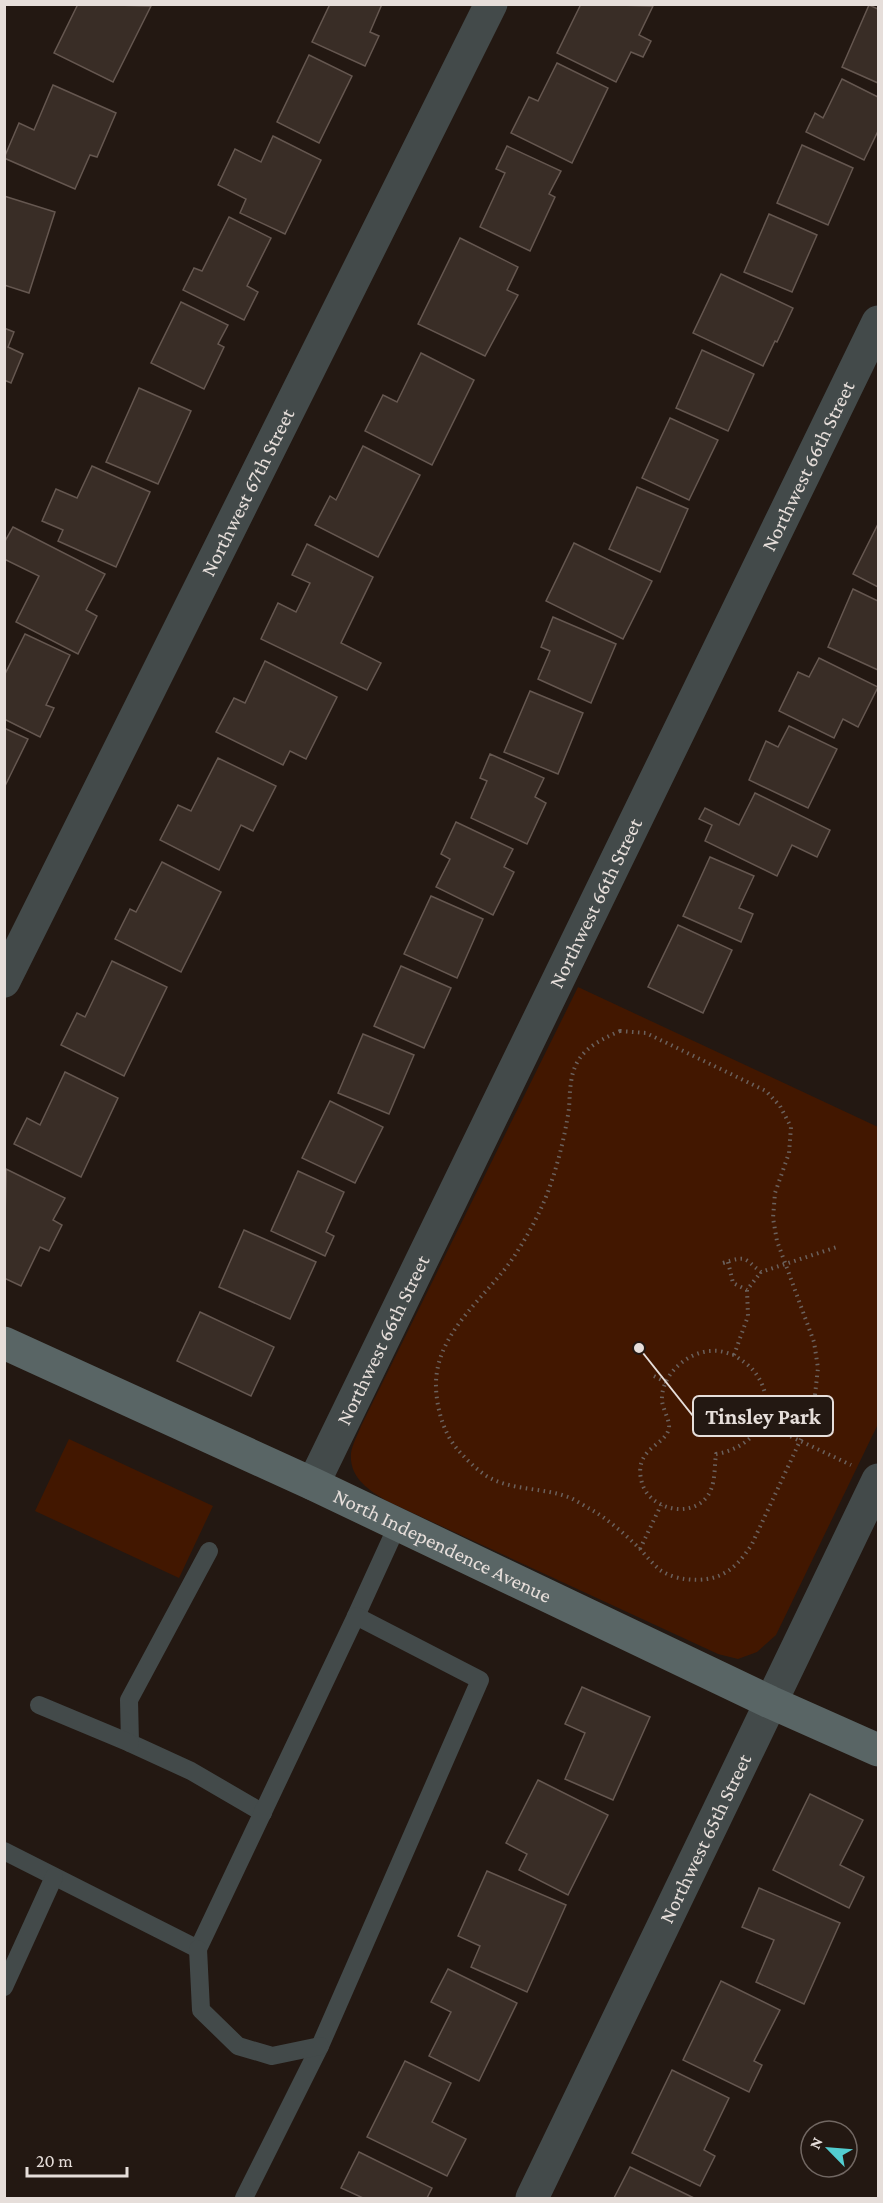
<svg xmlns="http://www.w3.org/2000/svg" width="883" height="2203" font-family="'Crimson Pro',serif">
<style>
.green{fill:#421700}
.building{fill:#392d26;stroke:#655750;stroke-width:1.5}
.lines{fill:none;stroke-linecap:round;stroke-linejoin:round}
.path{stroke:#6b615c;stroke-width:4;stroke-dasharray:1.5 4.5;stroke-linecap:butt}
.lane{stroke:#434a4a;stroke-width:18}
.street{stroke:#434a4a;stroke-width:33}
.secondary{stroke:#596565;stroke-width:33}
.labels{text-anchor:middle;dominant-baseline:central;stroke-width:4.5;stroke-linejoin:round;paint-order:stroke}
.street-label{font-size:21px;fill:#e6deda;stroke:#231812}
.leader{fill:none;stroke:#e6deda;stroke-width:2}
.callout-dot{fill:#e6deda;stroke:#231812;stroke-width:2}
.callout{fill:#231812;stroke:#e6deda;stroke-width:2}
.callout-label{font-size:22px;text-anchor:middle;font-weight:bold;fill:#e6deda}
</style>
<rect width="100%" height="100%" fill="#231812"/>
<g class="green">
<path d="M578 987 878 1127V1424L776 1635 757 1652 738 1659 718 1654 387 1501C369 1490 349 1478 351 1453 352 1445 358 1434 361 1426Z"/>
<polygon points="69,1439 213,1506 179,1578 35,1511"/>
</g>
<g class="building">
<polygon points="78,4 151,6 113,82 54,53"/>
<polygon points="330,4 382,4 370,32 379,36 365,66 312,42"/>
<polygon points="581,4 653,6 639,35 651,41 643,57 631,52 616,82 557,53"/>
<polygon points="869,5 878,9 878,83 842,67"/>
<polygon points="309,55 352,76 319,143 277,122"/>
<polygon points="557,63 608,88 572,163 511,133 529,97 538,101"/>
<polygon points="842,79 878,97 878,131 864,160 806,132 815,113 823,118"/>
<polygon points="53,85 116,113 97,157 90,155 75,189 4,158 19,123 34,130"/>
<polygon points="273,136 321,160 285,234 240,213 246,199 218,185 235,149 261,162"/>
<polygon points="802,145 853,168 828,225 777,203"/>
<polygon points="507,146 561,171 549,194 555,197 530,251 480,227 505,173 496,169"/>
<polygon points="4,196 55,212 29,293 4,285"/>
<polygon points="769,214 817,235 792,292 744,272"/>
<polygon points="229,217 271,238 247,286 258,292 244,320 183,290 194,268 202,271"/>
<polygon points="460,238 518,267 507,290 518,295 485,356 418,324"/>
<polygon points="721,274 793,308 777,342 775,341 763,366 693,333"/>
<polygon points="181,302 228,325 218,344 224,347 204,389 151,363"/>
<polygon points="4,328 14,332 8,347 23,354 11,383 4,380"/>
<polygon points="702,350 754,374 728,431 676,408"/>
<polygon points="421,353 474,380 432,465 365,431 383,395 397,402"/>
<polygon points="139,388 191,411 158,484 106,462"/>
<polygon points="670,418 718,440 689,500 642,478"/>
<polygon points="363,446 420,475 378,557 315,525 330,496 336,500"/>
<polygon points="92,466 150,492 116,567 58,541 63,530 42,521 56,489 77,498"/>
<polygon points="637,487 688,509 660,572 609,549"/>
<polygon points="878,524 878,587 853,574"/>
<polygon points="13,527 105,574 86,610 97,616 78,654 16,622 39,576 4,559 4,543"/>
<polygon points="574,543 652,581 623,639 546,601"/>
<polygon points="307,544 373,577 341,643 381,663 367,690 261,639 278,603 296,612 310,583 292,575"/>
<polygon points="853,589 878,601 878,670 828,647"/>
<polygon points="553,617 616,644 591,703 538,679 550,651 541,647"/>
<polygon points="25,634 70,655 46,705 54,708 40,737 4,719 4,676"/>
<polygon points="819,658 878,687 858,727 843,719 834,738 779,711 798,672 809,677"/>
<polygon points="265,661 337,697 306,759 290,751 283,765 216,732 234,698 245,703"/>
<polygon points="530,691 583,713 558,774 504,752"/>
<polygon points="789,726 837,749 808,808 749,780 766,741 778,747"/>
<polygon points="4,728 28,739 4,788"/>
<polygon points="490,754 544,778 535,797 546,803 527,844 471,818 487,781 480,778"/>
<polygon points="218,758 276,786 253,831 241,825 219,870 160,840 178,805 191,811"/>
<polygon points="755,793 830,830 817,857 792,845 777,876 705,841 712,825 699,819 705,808 739,825"/>
<polygon points="456,822 513,849 504,867 514,872 493,915 436,887 450,859 441,854"/>
<polygon points="710,857 754,876 739,908 753,914 741,942 683,916"/>
<polygon points="162,862 221,892 181,972 115,939 130,909 136,912"/>
<polygon points="431,896 483,919 457,978 404,954"/>
<polygon points="678,925 732,950 703,1013 648,987"/>
<polygon points="112,961 167,987 124,1076 61,1045 77,1013 85,1017"/>
<polygon points="401,966 451,988 424,1048 374,1026"/>
<polygon points="363,1034 414,1055 389,1114 338,1093"/>
<polygon points="65,1072 118,1098 81,1177 14,1144 27,1118 40,1125"/>
<polygon points="330,1101 383,1127 355,1183 302,1158"/>
<polygon points="6,1169 65,1198 53,1220 62,1225 49,1251 40,1247 21,1286 4,1278"/>
<polygon points="298,1171 344,1192 326,1232 334,1236 325,1256 271,1231"/>
<polygon points="244,1230 316,1262 290,1319 219,1287"/>
<polygon points="200,1312 274,1347 251,1396 177,1361"/>
<polygon points="582,1687 650,1717 613,1800 565,1779 585,1733 565,1724"/>
<polygon points="538,1780 608,1815 568,1895 519,1870 527,1854 506,1843"/>
<polygon points="810,1794 863,1820 840,1865 864,1877 849,1908 773,1870"/>
<polygon points="487,1871 566,1905 527,1992 471,1967 480,1946 458,1936"/>
<polygon points="759,1888 840,1923 804,2004 756,1982 774,1940 742,1927"/>
<polygon points="448,1969 517,2003 479,2081 429,2056 451,2012 431,2002"/>
<polygon points="721,1981 780,2010 754,2061 762,2065 749,2092 683,2060"/>
<polygon points="405,2061 451,2083 432,2122 466,2139 447,2176 367,2137"/>
<polygon points="672,2070 729,2098 704,2150 715,2156 700,2186 632,2153"/>
<polygon points="359,2152 432,2188 427,2198 363,2198 341,2188"/>
<polygon points="630,2167 694,2198 614,2198"/>
</g>
<g class="lines">
<g class="path">
<path d="M620 1031 646 1033 766 1091 780 1106 791 1127 789 1153 775 1193 773 1218 777 1241 814 1342 818 1368 813 1413 752 1544C735 1571 718 1583 685 1579 677 1578 667 1575 660 1570 653 1564 647 1557 641 1550 627 1536 609 1520 592 1510 584 1506 576 1500 568 1497 542 1487 509 1491 485 1475 475 1468 466 1459 458 1450 444 1434 437 1410 436 1388 434 1333 485 1299 513 1258 527 1237 542 1210 550 1186 558 1163 564 1139 568 1115 570 1105 569 1094 571 1083 574 1053 595 1042 620 1031Z"/>
<polyline points="728,1262 733,1283 747,1290"/>
<path d="M723 1263C748 1255 743 1258 761 1272L837 1247"/>
<path d="M734 1355C727 1353 720 1350 712 1351 689 1351 663 1373 662 1397 661 1407 670 1419 669 1428 666 1446 632 1448 642 1483 649 1508 688 1519 706 1498 716 1486 714 1469 716 1454 757 1448 783 1406 753 1370 748 1364 741 1360 734 1355L748 1316 747 1290 761 1272"/>
<polyline points="654,1376 666,1382"/>
<polyline points="758,1421 851,1465"/>
<polyline points="640,1549 661,1505"/>
</g>
<g class="lane">
<polyline points="209,1551 129,1700 130,1743 191,1771 263,1813"/>
<polyline points="356,1616 398,1524"/>
<polyline points="39,1705 130,1743"/>
<polyline points="4,1851 198,1949 356,1616 480,1680 320,2046 244,2198"/>
<polyline points="198,1949 201,2010 238,2046 272,2056 320,2046"/>
<polyline points="4,1987 54,1877"/>
</g>
<g class="street">
<path id="s1" d="M4 981 491 4"/>
<path id="s2" d="M313 1484 878 322"/>
<path id="s3" d="M532 2198 878 1480"/>
</g>
<path class="secondary" id="s4" d="M4 1343 313 1484 770 1702 878 1750"/>
</g>
<g class="labels">
<g class="street-label">
<text stroke="none"><textPath href="#s2" startOffset="1132">Northwest 66th Street</textPath></text>
<text stroke="none"><textPath href="#s1" startOffset="546">Northwest 67th Street</textPath></text>
<text stroke="none"><textPath href="#s2" startOffset="646">Northwest 66th Street</textPath></text>
<text stroke="none"><textPath href="#s2" startOffset="160">Northwest 66th Street</textPath></text>
<text stroke="none"><textPath href="#s4" startOffset="483">North Independence Avenue</textPath></text>
<text stroke="none"><textPath href="#s3" startOffset="399">Northwest 65th Street</textPath></text>
</g>
</g>
<path class="leader" d="M639 1348L693 1416"/>
<circle class="callout-dot" cx="639" cy="1348" r="6"/>
<rect class="callout" x="693" y="1396" width="140" height="40" rx="6"/>
<g class="callout-label">
<text x="763" y="1424">Tinsley Park</text>
</g>
<rect width="883" height="2203" fill="none" stroke="#e6deda" stroke-width="12"/>
<g transform="translate(829 2149) rotate(295)"><circle r="28" fill="#231812" stroke="#716762" stroke-width="1.5"/>
<path d="M0-4.5L10 22L0 15L-10 22Z" fill="#52cdd0"/>
<text y="-9" font-size="16" font-weight="bold" text-anchor="middle" fill="#e6deda">N</text>
</g>
<path d="M27 2167v9h100v-9" fill="none" stroke="#e6deda" stroke-width="3"/>
<text x="36" y="2167" font-size="18" fill="#e6deda" stroke="#231812" stroke-width="4.5" paint-order="stroke">20 m</text>
</svg>
